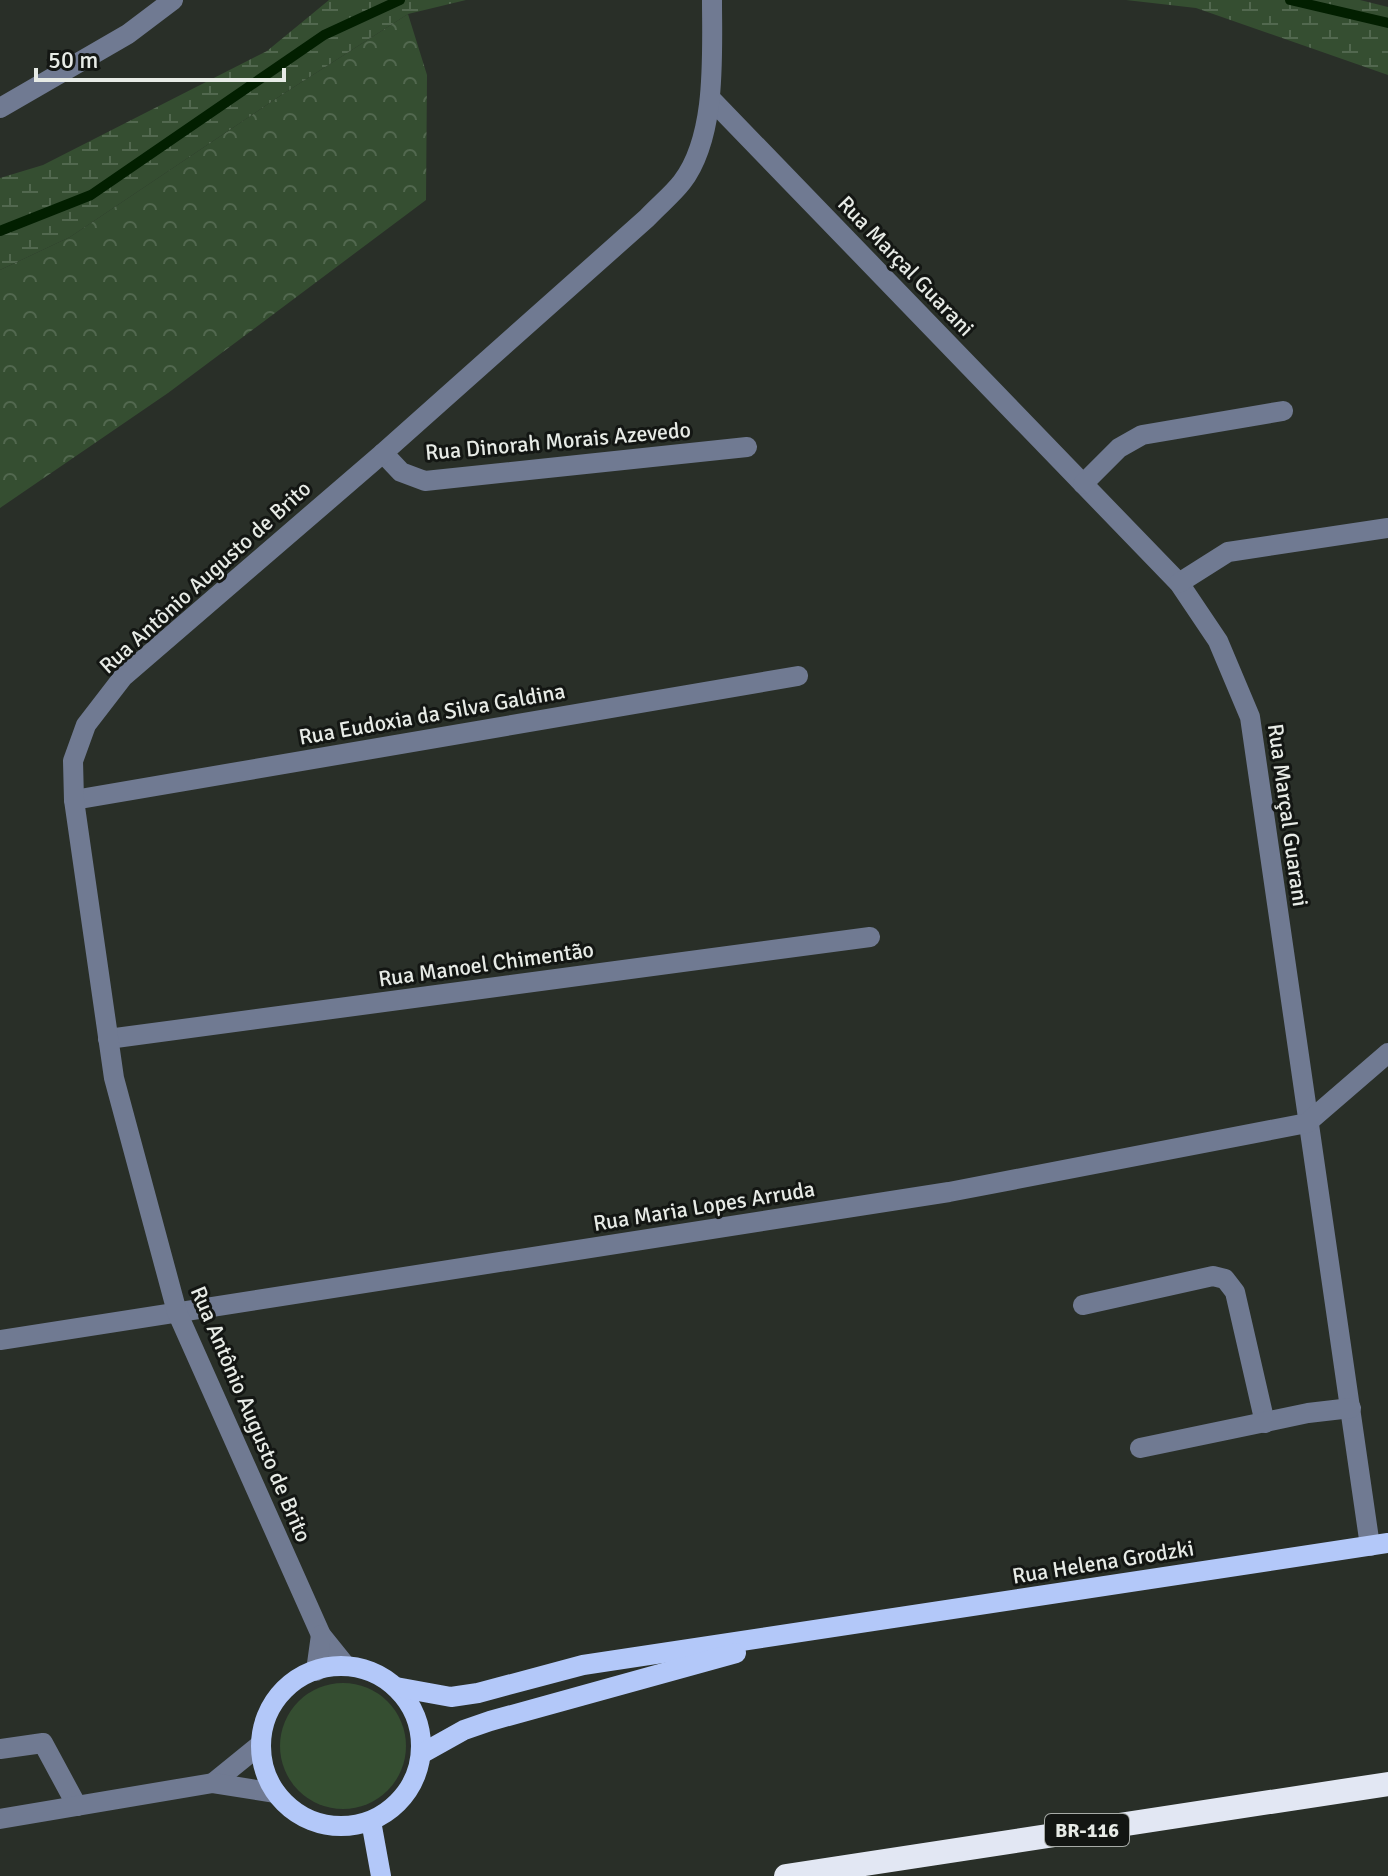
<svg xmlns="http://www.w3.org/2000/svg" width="1388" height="1876" font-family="Signika,sans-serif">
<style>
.green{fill:#354e31}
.forest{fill:url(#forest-crowns)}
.wetland{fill:url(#wetland-marsh)}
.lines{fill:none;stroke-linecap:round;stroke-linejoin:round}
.stream{stroke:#021f00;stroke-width:10}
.minor{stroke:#707a92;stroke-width:20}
.major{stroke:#b3c8f9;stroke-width:20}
.highway{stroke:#e2e7f3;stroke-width:24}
.labels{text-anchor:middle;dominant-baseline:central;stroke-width:6;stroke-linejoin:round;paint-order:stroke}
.shield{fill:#131613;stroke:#a7aba7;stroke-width:2}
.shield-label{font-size:20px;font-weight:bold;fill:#e7ebe6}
.street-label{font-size:22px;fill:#e7ebe6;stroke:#131613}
</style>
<defs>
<pattern id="forest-crowns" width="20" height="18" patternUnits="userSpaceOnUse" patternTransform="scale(2)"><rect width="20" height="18" fill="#354e31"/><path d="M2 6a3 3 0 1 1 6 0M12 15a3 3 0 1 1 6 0" fill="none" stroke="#52684f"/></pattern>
<pattern id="wetland-marsh" width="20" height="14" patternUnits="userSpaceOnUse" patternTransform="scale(2)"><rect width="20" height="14" fill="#354e31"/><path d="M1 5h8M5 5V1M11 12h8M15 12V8" fill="none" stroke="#52684f"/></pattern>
</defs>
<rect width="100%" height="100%" fill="#292f28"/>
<circle class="green" cx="343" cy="1746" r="63"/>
<polygon class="forest" points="408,14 427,75 426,200 168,393 0,508 0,270 70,237 283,94"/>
<g class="wetland">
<polygon points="329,0 466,0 408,14 283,94 70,237 0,270 0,178 43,165 267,51"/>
<polygon points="1126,0 1360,0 1388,7 1388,75 1196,8"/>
</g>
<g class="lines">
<g class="stream">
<polyline points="1290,0 1388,23"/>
<polyline points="0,231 91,195 324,35 400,0"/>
</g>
<g class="minor">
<polyline points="711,99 1179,583 1218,641 1250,717 1370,1546"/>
<polyline points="0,108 128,34 173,0"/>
<polyline points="383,453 401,472 425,481 747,447"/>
<polyline points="1083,484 1119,448 1142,435 1283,411"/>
<polyline points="1179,583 1228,552 1388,528"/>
<polyline points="74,800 798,676"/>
<polyline points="108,1039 870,937"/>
<polyline points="1083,1305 1213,1276 1225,1279 1235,1292 1265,1423"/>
<polyline points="0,1340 949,1192 1307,1123 1388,1053"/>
<polyline points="1140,1448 1308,1413 1351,1408"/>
<path d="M346 1666 321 1635 177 1312 114 1078 74 800 73 761 86 725 123 677 383 453 647 218C658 206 672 195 682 182 717 136 712 55 712 0"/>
<polyline points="316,1671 321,1635"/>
<polyline points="0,1749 43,1743 77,1806"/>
<polyline points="213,1783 261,1744"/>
<polyline points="0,1819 213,1783 276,1793"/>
</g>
<g class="major">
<circle cx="341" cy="1746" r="80"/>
<polyline points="396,1687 451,1697 478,1693 583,1665 1388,1543"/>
<polyline points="421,1754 464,1730 490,1721 736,1653"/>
<polyline points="371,1821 381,1876"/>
</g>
<polyline class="highway" points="786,1876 1388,1784"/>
</g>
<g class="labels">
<rect class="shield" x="1045" y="1814" width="84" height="32" rx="6"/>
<g class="shield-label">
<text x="1087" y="1830">BR-116</text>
</g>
<g class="street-label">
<text transform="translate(906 266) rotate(46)">Rua Marçal Guarani</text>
<text transform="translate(558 441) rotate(-5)">Rua Dinorah Morais Azevedo</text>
<text transform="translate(205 577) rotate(-42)">Rua Antônio Augusto de Brito</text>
<text transform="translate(432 714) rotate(-10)">Rua Eudoxia da Silva Galdina</text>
<text transform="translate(1288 815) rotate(82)">Rua Marçal Guarani</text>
<text transform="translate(486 964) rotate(-8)">Rua Manoel Chimentão</text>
<text transform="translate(704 1206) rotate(-9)">Rua Maria Lopes Arruda</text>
<text transform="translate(251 1414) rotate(67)">Rua Antônio Augusto de Brito</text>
<text transform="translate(1103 1562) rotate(-9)">Rua Helena Grodzki</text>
</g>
</g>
<path d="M36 68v12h248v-12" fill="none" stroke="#e7ebe6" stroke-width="4"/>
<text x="48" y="68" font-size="24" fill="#e7ebe6" stroke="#131613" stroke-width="6" paint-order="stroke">50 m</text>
</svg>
